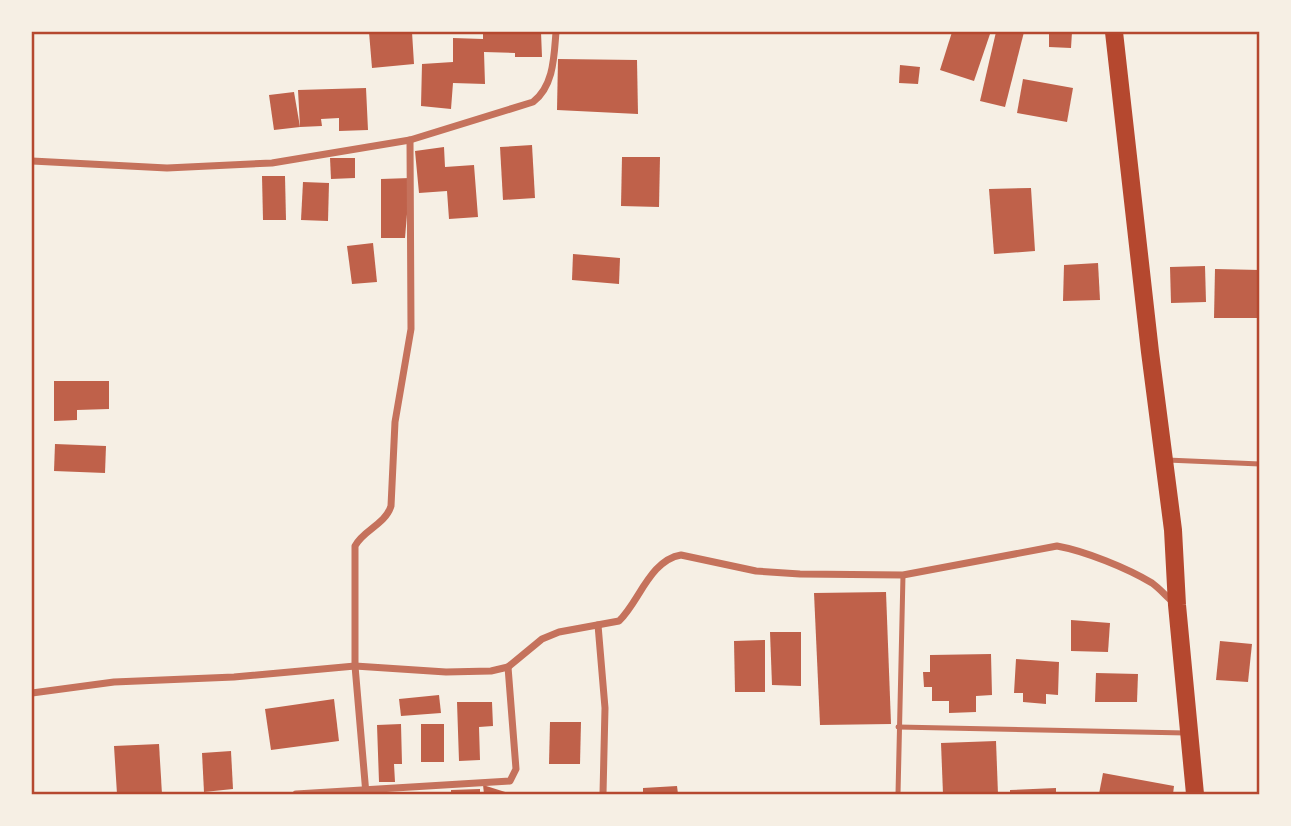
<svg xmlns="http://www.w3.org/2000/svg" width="1291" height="826" font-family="Ubuntu,sans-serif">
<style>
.building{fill:#bf614a}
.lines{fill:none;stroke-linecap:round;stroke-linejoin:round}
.service{stroke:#c5725c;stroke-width:5}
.minor{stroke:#c5725c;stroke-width:7}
.primary{stroke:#b5482f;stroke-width:18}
.neatline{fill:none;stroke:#b5482f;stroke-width:2.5}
</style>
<rect width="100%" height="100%" fill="#f6efe4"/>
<g class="building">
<polygon points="369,32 412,32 414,64 372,68"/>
<polygon points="483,32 541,32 542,57 515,57 515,53 484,52 485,84 453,83 451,109 421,106 422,64 453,62 453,38 483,39"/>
<polygon points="952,32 981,32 990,34 974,81 940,70"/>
<polygon points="996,32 1024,32 1005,107 980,101"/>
<polygon points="1049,32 1072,32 1071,48 1049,47"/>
<polygon points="558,59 637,60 638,114 557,110"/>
<polygon points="900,65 920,67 918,84 899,83"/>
<polygon points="1023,79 1073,88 1067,122 1017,113"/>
<polygon points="366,88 368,130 339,131 339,118 321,119 322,126 300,127 298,90"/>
<polygon points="294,92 300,127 274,130 269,95"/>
<polygon points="532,145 535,198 503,200 500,147"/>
<polygon points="444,147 445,167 474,165 478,217 449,219 447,191 419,193 415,151"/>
<polygon points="622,157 660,157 659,207 621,206"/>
<polygon points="330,158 355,158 355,178 331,179"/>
<polygon points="262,176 285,176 286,220 263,220"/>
<polygon points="410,178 405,238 381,238 381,179"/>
<polygon points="303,182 329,183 328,221 301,220"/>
<polygon points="1031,188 1035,251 994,254 989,189"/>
<polygon points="373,243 377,282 352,284 347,246"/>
<polygon points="573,254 620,258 619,284 572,280"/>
<polygon points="1098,263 1100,300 1063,301 1064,265"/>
<polygon points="1205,266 1206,302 1171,303 1170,267"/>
<polygon points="1215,269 1260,270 1260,318 1214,318"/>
<polygon points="54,381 109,381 109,409 77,410 77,420 54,421"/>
<polygon points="55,444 106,446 105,473 54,471"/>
<polygon points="886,592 891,724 820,725 814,593"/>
<polygon points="1071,620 1110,623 1108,652 1071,651"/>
<polygon points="770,632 801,632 801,686 772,685"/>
<polygon points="765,640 765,692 735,692 734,641"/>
<polygon points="1220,641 1252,644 1248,682 1216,680"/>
<polygon points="991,654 992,695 976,696 976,712 949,713 949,701 932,701 932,687 924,687 923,672 930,672 930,655"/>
<polygon points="1016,659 1059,662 1058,695 1046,694 1046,704 1023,702 1023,693 1014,693"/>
<polygon points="1096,673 1138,674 1137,702 1095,702"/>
<polygon points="439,695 441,713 401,716 399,699"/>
<polygon points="334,699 339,741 271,750 265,709"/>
<polygon points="457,702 492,702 493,726 479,727 480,760 459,761"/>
<polygon points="550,722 581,722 580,764 549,764"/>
<polygon points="401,724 402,764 394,764 395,782 379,782 377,725"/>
<rect x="421" y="724" width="23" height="38"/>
<polygon points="996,741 998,794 943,794 941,743"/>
<polygon points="159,744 162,794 117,794 114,746"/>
<polygon points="231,751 233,789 204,792 202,753"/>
<polygon points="1103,773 1174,786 1173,794 1099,794"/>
<polygon points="483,785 512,794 484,794"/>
<polygon points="677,786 678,794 643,794 643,788"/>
<polygon points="1056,788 1056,794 1010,794 1010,790"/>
<polygon points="480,789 480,794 451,794 451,790"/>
</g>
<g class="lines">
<g class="service">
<polyline points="1167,460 1260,464"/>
<polyline points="898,727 1186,733"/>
<polyline points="898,794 903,575"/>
</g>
<g class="minor">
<path d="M32 161 167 168 272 163 410 140 533 102C554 86 554 56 556 32"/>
<polyline points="598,625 605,708 603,794"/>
<path d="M32 693 114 682 234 677 355 666 446 672 491 671 508 667 542 639 559 632 619 621C639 602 650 560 681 555L756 571 800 574 903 575 1057 546C1085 551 1127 568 1152 583 1159 588 1166 596 1173 602"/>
<polyline points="296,794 510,781 516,769 508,667"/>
<path d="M366 794 355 666V546C363 530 385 525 391 506L395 422 411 329 410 140"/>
</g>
<polyline class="primary" points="1114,32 1150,352 1173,530 1177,605 1195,794"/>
</g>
<rect width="1291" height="826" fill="none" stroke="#f6efe4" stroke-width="66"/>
<rect x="33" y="33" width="1225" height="760" class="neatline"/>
</svg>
